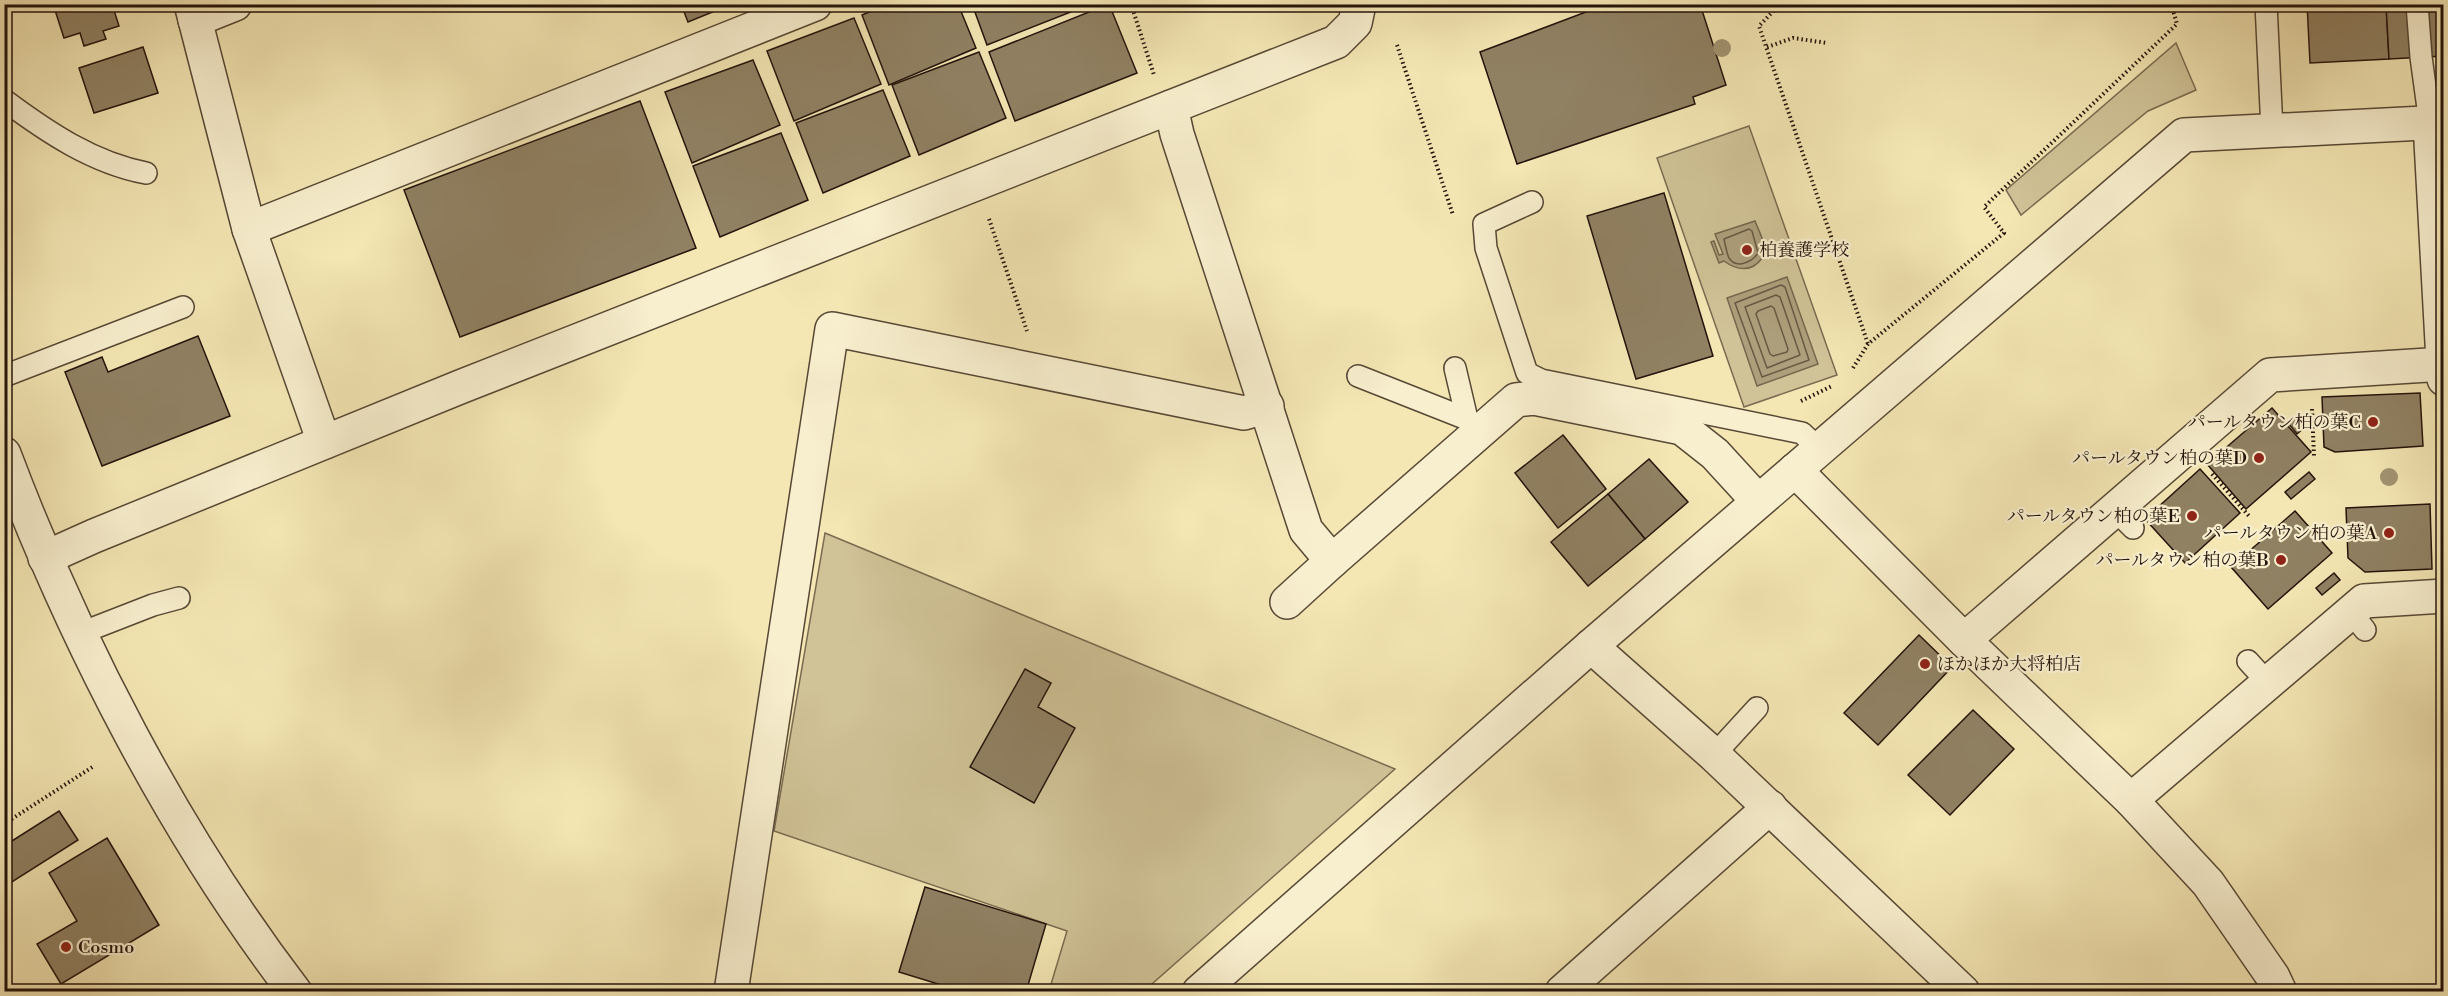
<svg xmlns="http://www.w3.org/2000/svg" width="2448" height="996" font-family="'Libre Bodoni','Noto Serif JP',serif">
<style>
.green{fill:#d0c397;stroke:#7a6b51;stroke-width:1.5}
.water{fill:#ad9f7b;stroke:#76674e;stroke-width:1.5}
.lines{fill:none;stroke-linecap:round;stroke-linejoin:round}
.shore{stroke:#685943;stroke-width:1.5}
.building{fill:#908163;stroke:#23130b;stroke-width:1.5}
.service-casing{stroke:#574835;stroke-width:24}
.minor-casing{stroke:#574835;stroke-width:36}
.tertiary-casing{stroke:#574835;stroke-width:36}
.path{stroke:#23130b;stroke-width:4;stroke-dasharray:1.5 3;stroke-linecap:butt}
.service{stroke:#f8efce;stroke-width:21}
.minor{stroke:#f8efce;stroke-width:33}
.tertiary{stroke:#f8efce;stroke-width:33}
.tree{fill:#a39472}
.poi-dot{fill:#8f2418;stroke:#f8efce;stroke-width:2}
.labels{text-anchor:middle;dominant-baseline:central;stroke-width:4.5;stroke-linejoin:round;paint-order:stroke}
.poi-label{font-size:18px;fill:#23130b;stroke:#f8efce;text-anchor:end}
</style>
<rect width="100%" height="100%" fill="#f4e7b4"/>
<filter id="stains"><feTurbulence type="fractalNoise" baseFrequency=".00333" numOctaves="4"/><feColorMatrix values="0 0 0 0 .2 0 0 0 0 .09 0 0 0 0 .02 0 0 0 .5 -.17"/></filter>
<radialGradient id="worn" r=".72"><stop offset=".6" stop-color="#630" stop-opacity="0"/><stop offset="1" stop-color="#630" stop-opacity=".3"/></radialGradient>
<g class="green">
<polygon points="2176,43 2196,90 2148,111 2021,215 2006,190"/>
<polygon points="1749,126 1837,375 1744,407 1657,158"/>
<polygon points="825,533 1395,769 1144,991 1049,991 1067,931 774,831"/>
</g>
<g class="water">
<path d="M1755 221C1758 229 1764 240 1765 249 1765 254 1764 255 1762 258 1752 273 1736 270 1724 261L1719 263 1711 242 1714 241 1719 255 1723 254 1715 234Z"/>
<polygon points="1787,277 1818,364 1757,386 1727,298"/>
</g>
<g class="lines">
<g class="shore">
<path d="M1749 229 1752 231 1758 253C1753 261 1737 270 1729 258 1727 254 1725 244 1724 239Z"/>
<polygon points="1781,285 1785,287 1809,360 1762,377 1735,303"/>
<polygon points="1776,295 1780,297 1800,355 1767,368 1745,307"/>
<polygon points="1771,306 1774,308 1788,349 1787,352 1773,356 1770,354 1756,314 1758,311"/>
</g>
</g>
<g class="building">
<polygon points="53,4 72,4 74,10 91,4 112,4 119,26 103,31 106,39 84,46 80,33 64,38"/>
<polygon points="681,4 732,4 688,22"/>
<polygon points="889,4 958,4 976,48 889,85 862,15"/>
<polygon points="972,4 1091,4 987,45"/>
<polygon points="1109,4 1137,73 1015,121 989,52"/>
<polygon points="1607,4 1700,4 1726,85 1693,97 1695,104 1517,164 1480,52"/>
<polygon points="2307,4 2386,4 2389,59 2310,63"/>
<polygon points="2386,4 2441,4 2444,56 2389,59"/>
<polygon points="2441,4 2444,4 2444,50"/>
<polygon points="854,18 881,84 794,121 767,51"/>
<polygon points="143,47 158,93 94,113 79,68"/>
<polygon points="979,52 1006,118 919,155 892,85"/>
<polygon points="753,60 780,125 692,163 665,92"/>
<polygon points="883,90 910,156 823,193 796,123"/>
<polygon points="640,101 696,248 460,337 404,190"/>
<polygon points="781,133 808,200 720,237 693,166"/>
<polygon points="1664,193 1713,356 1636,379 1587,216"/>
<polygon points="198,336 230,416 102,466 65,372 102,357 108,372"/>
<polygon points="2420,393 2423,446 2335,452 2324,447 2322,397"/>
<polygon points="2272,408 2311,452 2246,509 2207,464"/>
<polygon points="2296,417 2305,427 2297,434 2288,423"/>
<polygon points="1563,435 1606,489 1558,528 1515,473"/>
<polygon points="1649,459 1688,502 1645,539 1608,494"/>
<polygon points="2200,469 2240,513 2185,563 2145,519"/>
<polygon points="2309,472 2315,479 2291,499 2285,492"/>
<polygon points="1608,494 1645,539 1588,586 1551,542"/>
<polygon points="2430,504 2432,569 2365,572 2348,558 2346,508"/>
<polygon points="2295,511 2332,553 2268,609 2231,567"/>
<polygon points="2334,573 2340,580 2322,595 2316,588"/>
<polygon points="1919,635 1952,667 1878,745 1844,713"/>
<polygon points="1025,669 1051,683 1038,707 1075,728 1034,803 970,767"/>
<polygon points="1973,710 2014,749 1950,815 1908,775"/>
<polygon points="59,811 78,840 4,887 4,846"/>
<polygon points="107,838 159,925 61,984 37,944 77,921 49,873"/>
<polygon points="925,887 1046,924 1026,992 964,992 899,972"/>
</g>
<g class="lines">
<defs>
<g id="service">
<polyline points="2266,4 2272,130"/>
<polyline points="2417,4 2421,57 2430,123"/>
<path d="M4 100C47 132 93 163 146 173"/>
<polyline points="1532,202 1484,224 1486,248 1527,373 1541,380 1802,433 1819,449"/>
<polyline points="1455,368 1467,419 1473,425"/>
<polyline points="4,376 183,307"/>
<polyline points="1358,376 1467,419"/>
<polyline points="2115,510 2133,528"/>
<polyline points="2351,612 2365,630"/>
<polyline points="81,633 153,605 179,598"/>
<polyline points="2248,661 2268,683"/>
<polyline points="1714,755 1757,708"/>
</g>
<g id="minor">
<polyline points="191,4 249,229 324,442"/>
<polyline points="195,20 235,4"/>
<polyline points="1171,107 1177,134 1306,530 1332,561 1516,400 1534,398 1682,428 1715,454 1758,501"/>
<polyline points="2430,123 2444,379"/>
<polyline points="249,229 815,4"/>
<polyline points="1795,470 1964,640 2131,800 2208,883 2273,977 2280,992"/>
<polyline points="45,558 94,536 460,387 1336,42 1355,23 1359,4"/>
<polyline points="1287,602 1332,561"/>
<polyline points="1964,640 2270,375 2444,364"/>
<polyline points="1591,646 1714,755 1963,992"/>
<polyline points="2131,800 2364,601 2444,596"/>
<polyline points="731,992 832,329 1244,413 1267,406"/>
<polyline points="1199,992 1591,646 2184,135 2444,122"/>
<polyline points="1562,992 1770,807"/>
</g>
<path id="tertiary" d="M4 454C74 640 174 834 295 992"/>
</defs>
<use href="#service" class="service-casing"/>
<use href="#minor" class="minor-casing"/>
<use href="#tertiary" class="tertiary-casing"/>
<g class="path">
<polyline points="1131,4 1154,75"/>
<polyline points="1780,4 1759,26 1868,344"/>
<polyline points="1397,45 1453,215"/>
<polyline points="1767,47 1793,38 1827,43"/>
<polyline points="989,219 1027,331"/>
<polyline points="1853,368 1868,344 2004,233 1984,207 2177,24 2171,4"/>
<polyline points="1801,401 1832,386"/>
<polyline points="2312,409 2314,457"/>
<polyline points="2212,474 2249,516"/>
<polyline points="4,824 94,766"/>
</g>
<use href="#service" class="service"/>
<use href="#minor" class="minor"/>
<use href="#tertiary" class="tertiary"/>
</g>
<g class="tree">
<circle cx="1722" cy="48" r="9"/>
<circle cx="2389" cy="477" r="9"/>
</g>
<g class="poi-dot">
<circle cx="1747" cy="250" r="6"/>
<circle cx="2373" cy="422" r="6"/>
<circle cx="2259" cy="458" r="6"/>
<circle cx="2192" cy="516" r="6"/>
<circle cx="2389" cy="533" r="6"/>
<circle cx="2281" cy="560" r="6"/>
<circle cx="1925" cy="664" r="6"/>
<circle cx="66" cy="947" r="6"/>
</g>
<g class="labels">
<g class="poi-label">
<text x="1759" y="250" text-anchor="start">柏養護学校</text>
<text x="2361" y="422">パールタウン柏の葉C</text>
<text x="2247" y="458">パールタウン柏の葉D</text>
<text x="2180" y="516">パールタウン柏の葉E</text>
<text x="2377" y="533">パールタウン柏の葉A</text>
<text x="2269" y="560">パールタウン柏の葉B</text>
<text x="1937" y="664" text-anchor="start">ほかほか大将柏店</text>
<text x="78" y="947" text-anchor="start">Cosmo</text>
</g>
</g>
<rect width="2448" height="996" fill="none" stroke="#f4e7b4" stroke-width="24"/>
<rect x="6" y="6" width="2436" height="984" fill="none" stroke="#23130b" stroke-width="3"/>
<rect x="12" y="12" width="2424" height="972" fill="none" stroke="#23130b" stroke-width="1.5"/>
<rect width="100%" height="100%" filter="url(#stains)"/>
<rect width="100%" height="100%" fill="url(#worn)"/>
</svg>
